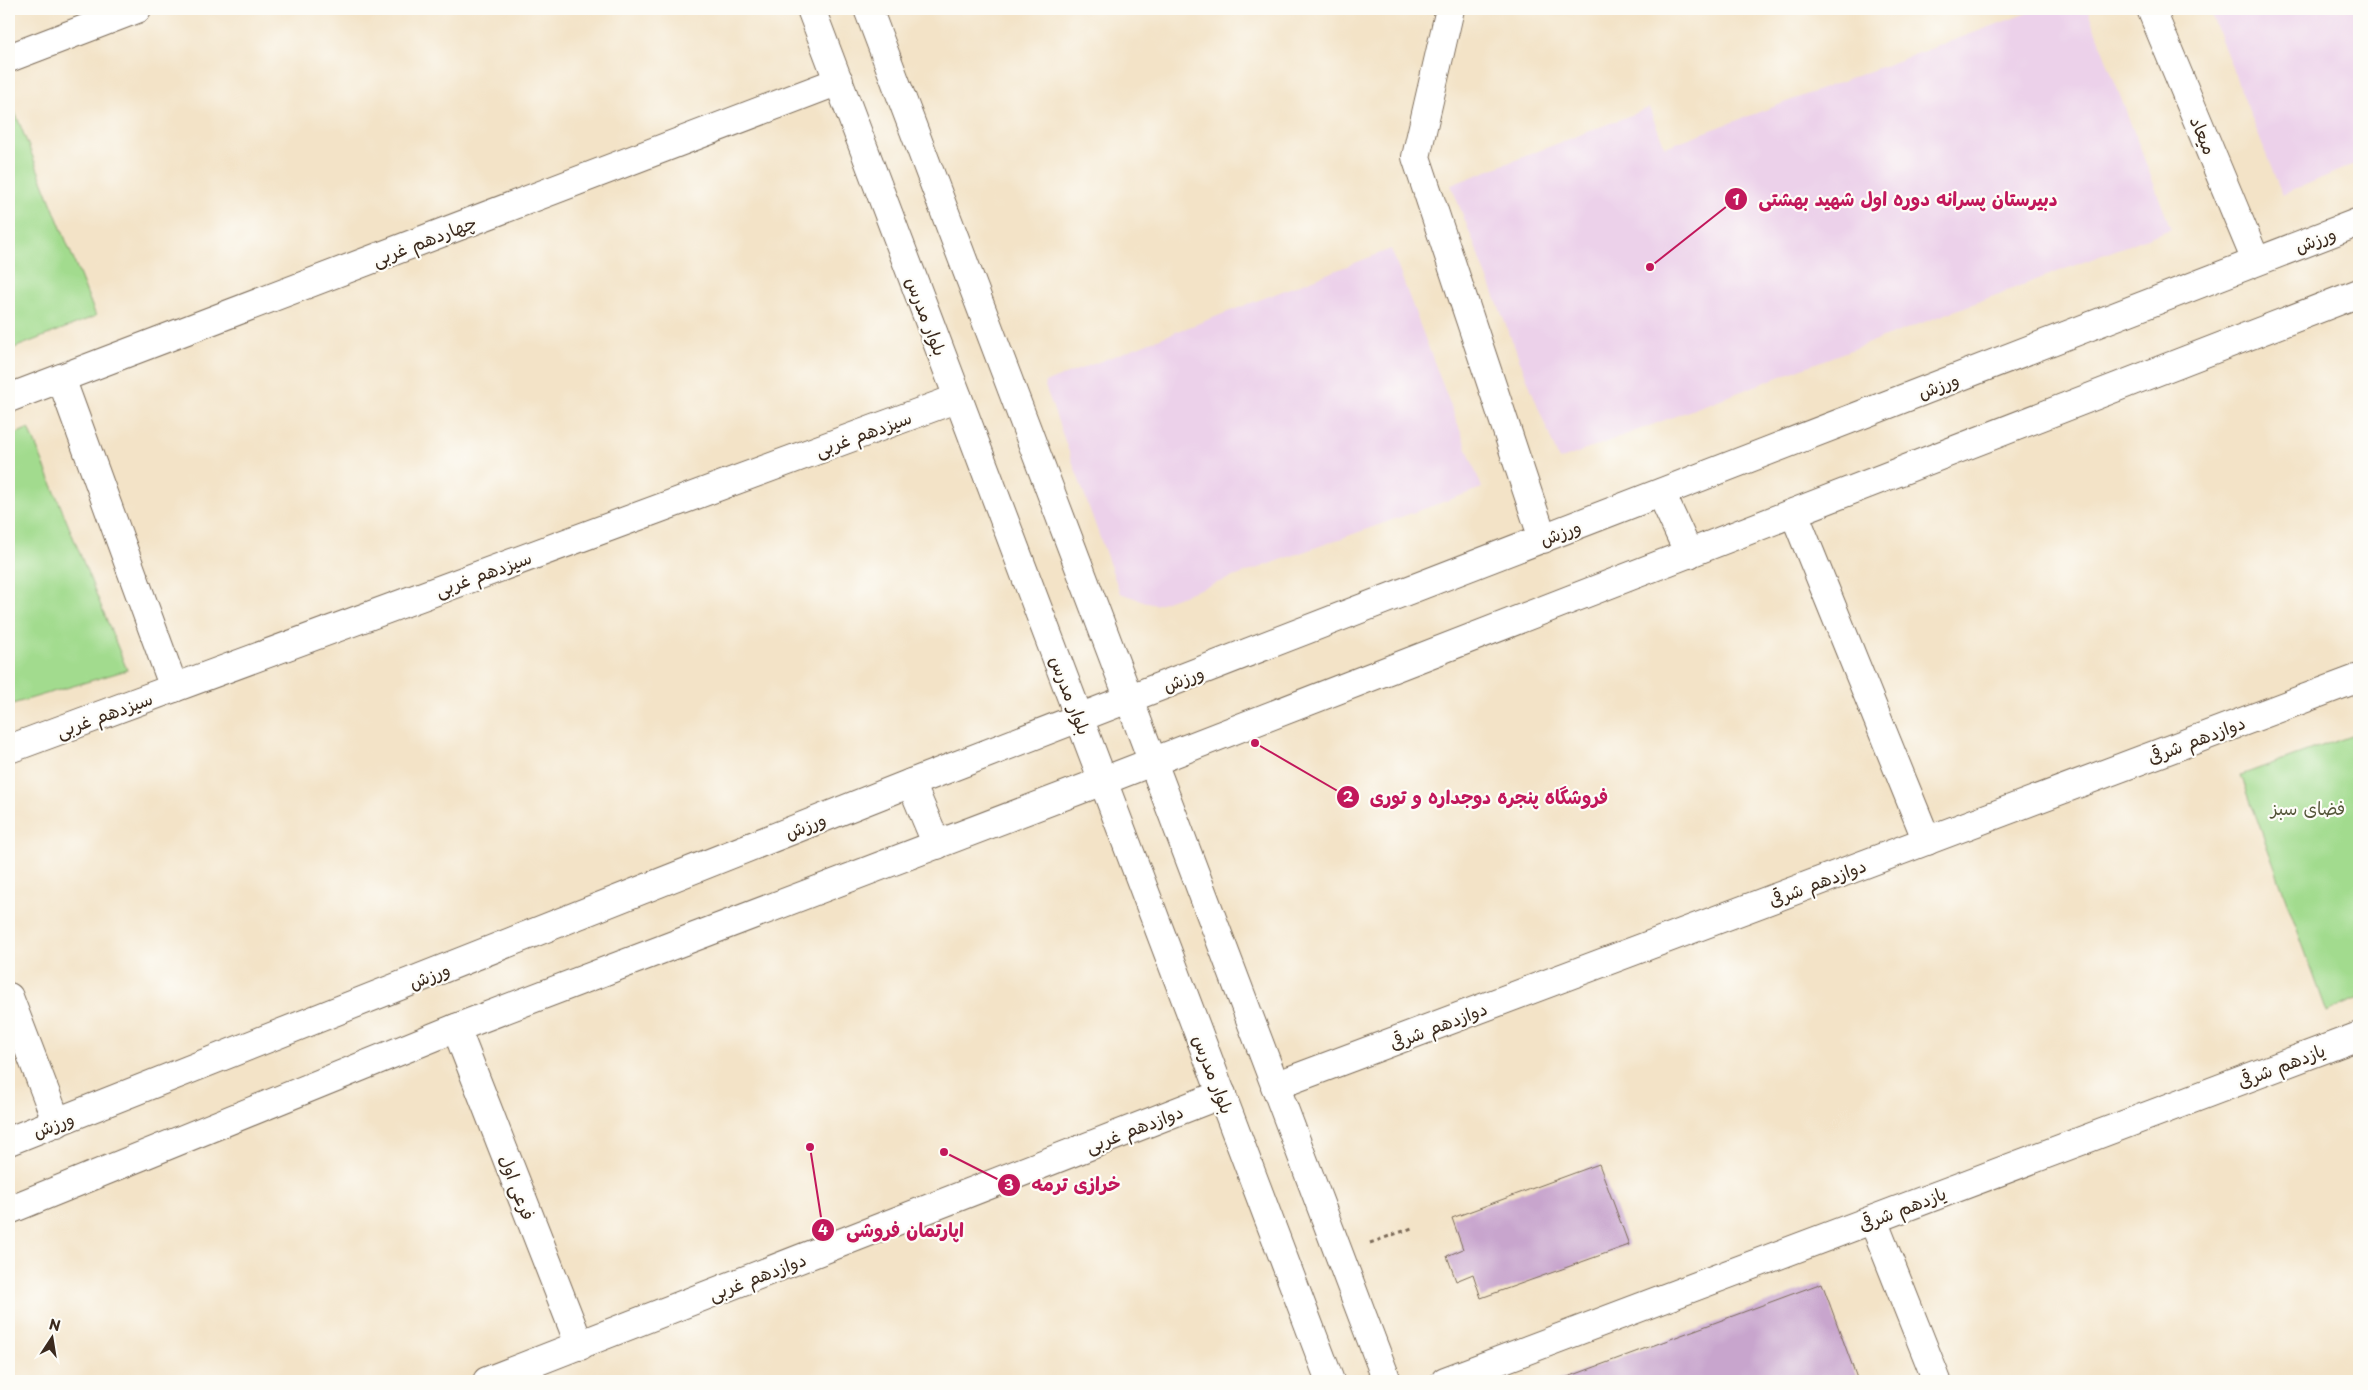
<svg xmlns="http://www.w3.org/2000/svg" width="2368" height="1390" font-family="'Playpen Sans','Playpen Sans Arabic',sans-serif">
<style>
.built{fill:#ecd1ea}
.green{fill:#a2db8e;stroke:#6e8256}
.building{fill:#c8a5cd}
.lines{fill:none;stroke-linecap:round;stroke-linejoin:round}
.minor-casing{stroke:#7b6b59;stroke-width:30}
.tertiary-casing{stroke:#7b6b59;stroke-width:30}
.secondary-casing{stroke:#7b6b59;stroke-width:30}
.path{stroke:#7b6b59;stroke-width:3;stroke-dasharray:4 4;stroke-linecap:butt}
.minor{stroke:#fff;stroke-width:28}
.tertiary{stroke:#fff;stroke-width:28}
.secondary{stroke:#fff;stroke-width:28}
.labels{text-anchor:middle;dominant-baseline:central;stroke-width:4.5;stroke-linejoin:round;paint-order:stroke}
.street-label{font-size:18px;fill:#3b2a1e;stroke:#fdfcf7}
.park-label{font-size:18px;fill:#55563a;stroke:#fdfcf7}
.leader{fill:none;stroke:#c2185b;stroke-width:2}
.callout-dot{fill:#c2185b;stroke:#fdfcf7;stroke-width:2}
.mark-label{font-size:15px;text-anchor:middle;font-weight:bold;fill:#fff}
.callout-label{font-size:19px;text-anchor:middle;font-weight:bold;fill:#c2185b;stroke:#fdfcf7;stroke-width:4.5;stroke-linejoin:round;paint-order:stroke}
</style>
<rect width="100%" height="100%" fill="#fdfcf7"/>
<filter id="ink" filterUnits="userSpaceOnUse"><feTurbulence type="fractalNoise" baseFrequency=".02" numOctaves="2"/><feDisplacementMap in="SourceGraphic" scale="10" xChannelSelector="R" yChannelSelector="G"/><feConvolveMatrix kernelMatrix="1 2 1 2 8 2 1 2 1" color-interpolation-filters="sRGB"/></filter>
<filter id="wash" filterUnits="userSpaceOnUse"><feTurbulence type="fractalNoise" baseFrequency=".0096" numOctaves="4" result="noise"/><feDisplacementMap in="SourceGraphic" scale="20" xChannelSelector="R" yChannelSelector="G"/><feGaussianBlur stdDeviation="1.12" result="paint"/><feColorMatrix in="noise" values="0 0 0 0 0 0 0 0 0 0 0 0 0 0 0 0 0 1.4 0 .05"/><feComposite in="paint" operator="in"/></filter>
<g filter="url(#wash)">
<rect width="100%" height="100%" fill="#f3e3c7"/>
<g class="built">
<polygon points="2038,9 2087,9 2171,229 1559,460 1451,185 1649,108 1665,147"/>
<polygon points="2209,9 2359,9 2359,162 2282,195"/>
<polygon points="1391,249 1482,488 1155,605 1120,593 1044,383"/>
</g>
<g class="green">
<polygon points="13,107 96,316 9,350 9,108"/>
<polygon points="29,428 127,670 9,705 9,437"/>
<polygon points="2359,732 2359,998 2327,1012 2241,775"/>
</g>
<g id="blocks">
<g class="building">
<polygon points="1599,1164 1629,1245 1481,1298 1473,1274 1456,1281 1447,1256 1463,1249 1452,1218"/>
<polygon points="1822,1283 1858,1381 1557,1381"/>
</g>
</g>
</g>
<g filter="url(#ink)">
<use href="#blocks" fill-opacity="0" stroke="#7b6b59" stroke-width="1"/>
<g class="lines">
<defs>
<g id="minor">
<polyline points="1450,9 1416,157 1543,539"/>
<polyline points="2151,9 2256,261"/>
<polyline points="9,58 137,9"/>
<polyline points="61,378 174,688"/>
<polyline points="9,398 839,81"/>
<polyline points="1794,513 1927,841"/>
<polyline points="9,749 958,398"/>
<polyline points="9,997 57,1123"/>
<polyline points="456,1028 580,1346"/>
<polyline points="1275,1086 2359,678"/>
<polyline points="1873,1220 1937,1381"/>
<polyline points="487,1381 1222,1094"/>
<polyline points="1445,1381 2359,1036"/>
</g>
<g id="tertiary">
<polyline points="811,9 1330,1381"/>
<polyline points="868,9 1387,1381"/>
</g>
<g id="secondary">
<polyline points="1661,493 1689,554"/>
<polyline points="911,783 937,845"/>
<polyline points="9,1141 911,783 2359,222"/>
<polyline points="9,1210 456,1028 1103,781 2359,293"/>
</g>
</defs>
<use href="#minor" class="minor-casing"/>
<use href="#tertiary" class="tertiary-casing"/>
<use href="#secondary" class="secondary-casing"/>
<polyline class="path" points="1370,1243 1412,1228"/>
<use href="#minor" class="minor"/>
<use href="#tertiary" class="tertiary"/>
<use href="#secondary" class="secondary"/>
</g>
</g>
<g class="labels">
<g class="street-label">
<text transform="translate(2204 135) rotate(67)">میعاد</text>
<text transform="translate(2315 239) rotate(-21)">ورزش</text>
<text transform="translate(424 240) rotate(-21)">چهاردهم غربی</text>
<text transform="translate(927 316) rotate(69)">بلوار مدرس</text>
<text transform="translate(1938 385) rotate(-21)">ورزش</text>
<text transform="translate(863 433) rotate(-20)">سیزدهم غربی</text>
<text transform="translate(1560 532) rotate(-21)">ورزش</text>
<text transform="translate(483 573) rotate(-20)">سیزدهم غربی</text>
<text transform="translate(1183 678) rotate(-21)">ورزش</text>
<text transform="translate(1071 695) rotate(69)">بلوار مدرس</text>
<text transform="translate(104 714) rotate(-20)">سیزدهم غربی</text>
<text transform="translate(2196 739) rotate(-21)">دوازدهم شرقی</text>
<text transform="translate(805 825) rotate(-22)">ورزش</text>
<text transform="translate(1817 882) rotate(-21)">دوازدهم شرقی</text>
<text transform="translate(429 975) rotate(-22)">ورزش</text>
<text transform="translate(1438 1025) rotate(-21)">دوازدهم شرقی</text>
<text transform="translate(2281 1065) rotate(-21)">یازدهم شرقی</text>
<text transform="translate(1214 1074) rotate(69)">بلوار مدرس</text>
<text transform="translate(53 1124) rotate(-21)">ورزش</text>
<text transform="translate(1134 1128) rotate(-21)">دوازدهم غربی</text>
<text transform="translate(518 1187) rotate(69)">فرعی اول</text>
<text transform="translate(1902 1208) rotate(-21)">یازدهم شرقی</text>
<text transform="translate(757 1276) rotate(-21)">دوازدهم غربی</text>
</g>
<g class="park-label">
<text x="2308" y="807">فضای سبز</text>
</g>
</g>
<path class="leader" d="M1650 267L1736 199M1255 743L1348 797M944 1152L1009 1185M810 1147L823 1230"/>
<g class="callout-dot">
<circle cx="1650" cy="267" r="5"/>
<circle cx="1255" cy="743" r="5"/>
<circle cx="944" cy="1152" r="5"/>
<circle cx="810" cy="1147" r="5"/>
<circle cx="1736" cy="199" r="12"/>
<circle cx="1348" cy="797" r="12"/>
<circle cx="1009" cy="1185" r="12"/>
<circle cx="823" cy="1230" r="12"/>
</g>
<g class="mark-label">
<text x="1736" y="205">1</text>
<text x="1348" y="802">2</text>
<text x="1009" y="1190">3</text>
<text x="823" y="1235">4</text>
</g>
<g class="callout-label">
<text x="1908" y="206">دبیرستان پسرانه دوره اول شهید بهشتی</text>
<text x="1489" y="804">فروشگاه پنجره دوجداره و توری</text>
<text x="1076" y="1191">خرازی ترمه</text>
<text x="905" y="1237">اپارتمان فروشی</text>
</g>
<rect width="2368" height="1390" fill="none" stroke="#fdfcf7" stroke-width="30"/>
<g transform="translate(52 1338) rotate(12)" stroke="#fdfcf7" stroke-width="4" paint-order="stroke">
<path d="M0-4L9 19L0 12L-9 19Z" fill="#3b2a1e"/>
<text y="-8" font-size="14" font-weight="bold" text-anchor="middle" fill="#3b2a1e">N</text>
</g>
</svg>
